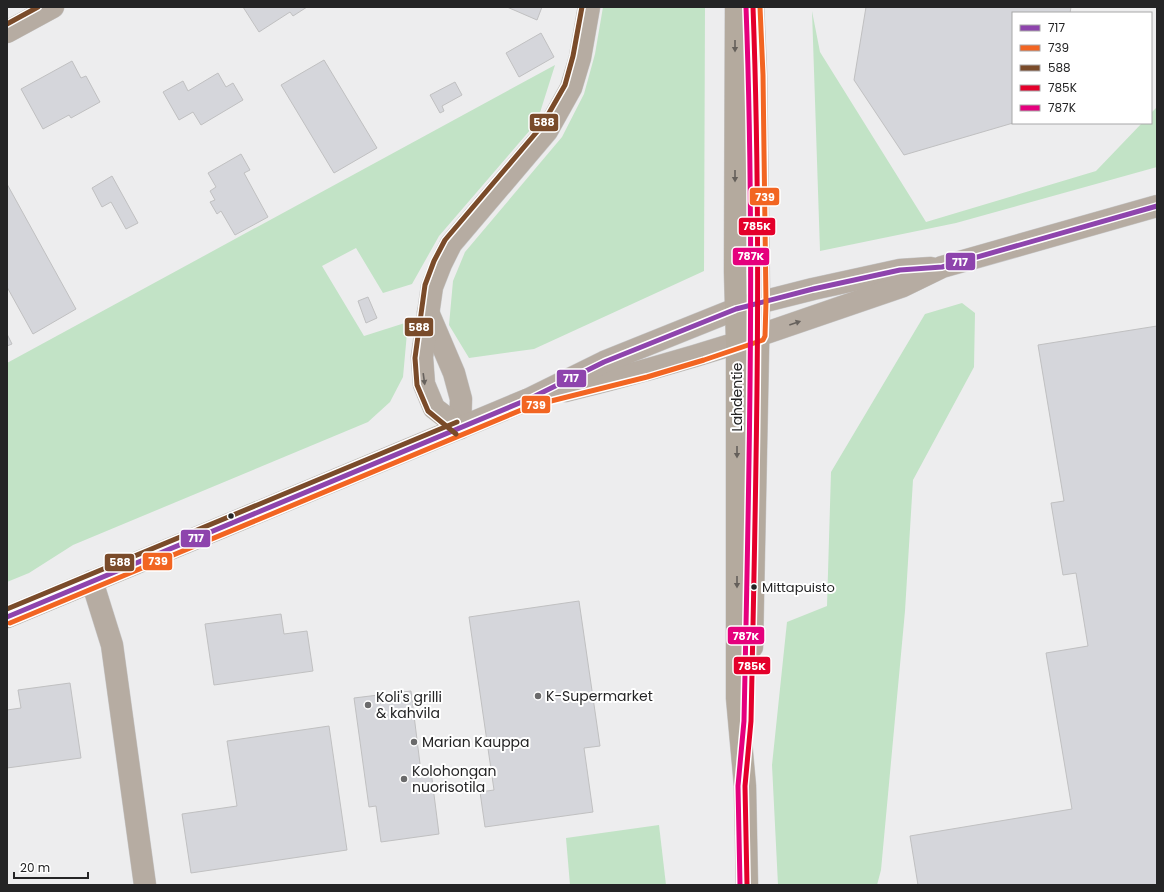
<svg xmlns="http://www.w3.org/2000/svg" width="1164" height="892" font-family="Poppins,sans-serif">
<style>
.green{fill:#c2e3c6}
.building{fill:#d5d6db;stroke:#c0c0c1}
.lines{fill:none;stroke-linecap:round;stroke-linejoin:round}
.minor-casing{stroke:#c9c9ca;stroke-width:23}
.tertiary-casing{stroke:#c9c9ca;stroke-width:23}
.secondary-casing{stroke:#c9c9ca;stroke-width:23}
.minor{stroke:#b6aca2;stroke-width:22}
.tertiary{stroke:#b6aca2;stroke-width:22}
.secondary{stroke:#b4aa9e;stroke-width:22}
.bus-1-casing{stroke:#fff;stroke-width:8}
.bus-2-casing{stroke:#fff;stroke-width:8}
.bus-3-casing{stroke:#fff;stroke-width:8}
.bus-4-casing{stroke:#fff;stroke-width:8}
.bus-5-casing{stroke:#fff;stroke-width:8}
.bus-1{stroke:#8e44ad;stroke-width:5}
.bus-2{stroke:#f26522;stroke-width:5}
.bus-3{stroke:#7a4b2a;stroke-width:5}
.bus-4{stroke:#e4002b;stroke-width:5}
.bus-5{stroke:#e5007d;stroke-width:5}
.oneway{fill:#65605b}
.oneway2{fill:#66615d}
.bus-dot{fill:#242425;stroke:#fff;stroke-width:1.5}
.poi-dot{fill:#6a6a6b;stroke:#fff;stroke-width:1.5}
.labels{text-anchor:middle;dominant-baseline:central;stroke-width:4;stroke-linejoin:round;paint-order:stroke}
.bus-label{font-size:13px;fill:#242425;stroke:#fff;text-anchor:start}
.street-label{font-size:14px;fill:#242425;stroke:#fff}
.poi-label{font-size:14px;fill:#242425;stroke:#fff;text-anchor:start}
.line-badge{stroke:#fff;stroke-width:1.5}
.badge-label{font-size:11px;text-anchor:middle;font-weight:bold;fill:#fff}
</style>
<rect width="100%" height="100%" fill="#ededee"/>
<g class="green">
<polygon points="603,7 705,7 704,271 534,349 469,358 449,325 453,281 465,252 562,137 584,94 595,54"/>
<polygon points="812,11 820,52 926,222 1096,171 1142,123 1151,123 1151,113 1157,107 1157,167 956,223 820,251"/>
<polygon points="555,65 537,122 439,236 412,284 383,293 356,248 322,266 364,336 408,322 403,377 390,402 368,422 73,545 29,573 7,582 7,363"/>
<polygon points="962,303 975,313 974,367 913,480 905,611 881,870 877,885 778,885 772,765 787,622 827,606 831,472 925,314"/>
<polygon points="659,825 666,885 570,885 566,838"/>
</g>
<g class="building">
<polygon points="243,7 307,7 293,16 290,12 259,32"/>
<polygon points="507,7 542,7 537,20"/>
<polygon points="866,7 1071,7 1070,13 1013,13 1013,123 904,155 854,80"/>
<polygon points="541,33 554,57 519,77 506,53"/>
<polygon points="324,60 377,148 334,173 281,85"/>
<polygon points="72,61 81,78 86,76 100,102 71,118 69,115 43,129 21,89"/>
<polygon points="218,73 226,87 233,83 243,100 201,125 193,112 179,120 163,92 183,81 188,91"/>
<polygon points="455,82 462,95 442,106 444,111 440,113 430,95"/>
<polygon points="241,154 250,170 244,173 268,217 235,235 221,211 217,214 210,202 215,200 210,191 216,187 208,173"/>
<polygon points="112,176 138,223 126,229 111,202 102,207 92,188"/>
<polygon points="7,184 76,309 33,334 7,287"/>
<polygon points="368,297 377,318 366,323 358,301"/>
<polygon points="1157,326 1157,885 918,885 910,836 1072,809 1046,653 1088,646 1076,573 1063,575 1051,503 1064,501 1038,345"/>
<polygon points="7,334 12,344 7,346"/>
<polygon points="579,601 600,746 584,748 593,812 485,827 480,792 494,790 469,617"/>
<polygon points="281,614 284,634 307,631 313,671 214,685 205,624"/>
<polygon points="70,683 81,758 7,768 7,710 21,708 18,690"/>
<polygon points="411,691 421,772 431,771 439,834 381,842 376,806 369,807 354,698"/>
<polygon points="329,726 347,850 191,873 182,814 237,806 227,741"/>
</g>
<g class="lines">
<defs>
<g id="minor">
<polyline points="742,307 813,289 900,270 931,268"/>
<polyline points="740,342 903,286 942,267 1157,206"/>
<polyline points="92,581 112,645 145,885"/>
</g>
<g id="tertiary">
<polyline points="7,32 53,7"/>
<polyline points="428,312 454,373 461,399 460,428"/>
<path d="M565 391C623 377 680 361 737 343"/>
<polyline points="460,428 434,408 424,384 422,357 432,287 441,264 451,244 547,131 571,88 580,58 589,7"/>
<polyline points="7,617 529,399 604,362 736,309"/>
</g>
<g id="secondary">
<polyline points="736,7 735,272 737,343 737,698 745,786 747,885"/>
<polyline points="752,647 759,302 756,75 753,7"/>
</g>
</defs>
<use href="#minor" class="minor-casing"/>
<use href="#tertiary" class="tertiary-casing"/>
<use href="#secondary" class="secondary-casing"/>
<use href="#minor" class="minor"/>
<use href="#tertiary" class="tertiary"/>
<use href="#secondary" class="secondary"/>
<defs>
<polyline id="bus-1" points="7,617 529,399 604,362 736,309 813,289 900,270 942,267 1157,206"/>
<polyline id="bus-2" points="10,623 531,406 647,377 704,360 763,340 765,336 766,302 763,75 760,7"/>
<g id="bus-3">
<polyline points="7,24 38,7"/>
<polyline points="456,434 428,411 417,385 415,358 425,285 434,261 445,240 541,127 565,85 573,56 582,7"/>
<polyline points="7,609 457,422"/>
</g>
<path id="bus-4" d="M747 885 745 786 751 721C756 482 762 246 753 7"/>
<path id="bus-5" d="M740 885 738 786 744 721C749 482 755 246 746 7"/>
</defs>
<use href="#bus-1" class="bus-1-casing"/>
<use href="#bus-2" class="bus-2-casing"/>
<use href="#bus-3" class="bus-3-casing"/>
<use href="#bus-4" class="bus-4-casing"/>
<use href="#bus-5" class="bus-5-casing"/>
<use href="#bus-1" class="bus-1"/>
<use href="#bus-2" class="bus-2"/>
<use href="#bus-3" class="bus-3"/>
<use href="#bus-4" class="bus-4"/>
<use href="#bus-5" class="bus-5"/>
</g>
<defs><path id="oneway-solid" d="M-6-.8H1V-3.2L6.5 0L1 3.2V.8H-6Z"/></defs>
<g class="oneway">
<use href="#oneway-solid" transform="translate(735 46) rotate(90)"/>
<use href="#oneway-solid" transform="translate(735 176) rotate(90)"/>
<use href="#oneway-solid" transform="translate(737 452) rotate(90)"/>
<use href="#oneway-solid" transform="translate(737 582) rotate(90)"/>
</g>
<g class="oneway2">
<use href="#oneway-solid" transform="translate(795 323) rotate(-19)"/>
<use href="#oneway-solid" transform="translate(424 379) rotate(82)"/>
</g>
<g class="bus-dot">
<circle cx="231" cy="516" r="3.5"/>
<circle cx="754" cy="587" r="3.5"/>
</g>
<g class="poi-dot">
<circle cx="538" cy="696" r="4"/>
<circle cx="368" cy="705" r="4"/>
<circle cx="414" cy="742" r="4"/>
<circle cx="404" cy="779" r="4"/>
</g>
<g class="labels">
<g class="bus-label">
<text x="762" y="587">Mittapuisto</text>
</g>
<g class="street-label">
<text transform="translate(737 397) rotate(-90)">Lahdentie</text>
</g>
<g class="poi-label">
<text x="546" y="696">K-Supermarket</text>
<text x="376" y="697">Koli's grilli<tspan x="376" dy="16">&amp; kahvila</tspan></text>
<text x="422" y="742">Marian Kauppa</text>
<text x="412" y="771">Kolohongan<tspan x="412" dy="16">nuorisotila</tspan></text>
</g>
</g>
<g class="line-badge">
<rect x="529" y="113" width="30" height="19" rx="4" fill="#7a4b2a"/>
<rect x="749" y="187" width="31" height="19" rx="4" fill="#f26522"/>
<rect x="738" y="217" width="38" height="19" rx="4" fill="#e4002b"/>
<rect x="732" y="247" width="38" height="19" rx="4" fill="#e5007d"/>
<rect x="945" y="252" width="31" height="19" rx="4" fill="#8e44ad"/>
<rect x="404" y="317" width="30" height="20" rx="4" fill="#7a4b2a"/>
<rect x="556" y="369" width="31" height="19" rx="4" fill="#8e44ad"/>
<rect x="521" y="395" width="30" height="19" rx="4" fill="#f26522"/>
<rect x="180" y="529" width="31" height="19" rx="4" fill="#8e44ad"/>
<rect x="142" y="552" width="31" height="19" rx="4" fill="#f26522"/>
<rect x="104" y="553" width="31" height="19" rx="4" fill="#7a4b2a"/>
<rect x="727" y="626" width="38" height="19" rx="4" fill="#e5007d"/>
<rect x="733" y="656" width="38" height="19" rx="4" fill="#e4002b"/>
</g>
<g class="badge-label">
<text x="544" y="126">588</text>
<text x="765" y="201">739</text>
<text x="757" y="230">785K</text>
<text x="751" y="260">787K</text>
<text x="960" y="266">717</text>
<text x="419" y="331">588</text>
<text x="571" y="382">717</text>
<text x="536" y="409">739</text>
<text x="196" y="542">717</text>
<text x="158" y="565">739</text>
<text x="120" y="566">588</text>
<text x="746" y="640">787K</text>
<text x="752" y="670">785K</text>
</g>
<rect width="1164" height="892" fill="none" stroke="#242425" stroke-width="16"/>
<rect x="1012" y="12" width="140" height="112" fill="#ffffff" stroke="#a7a7a8"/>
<rect x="1020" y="25" width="20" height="6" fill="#8e44ad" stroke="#a7a7a8"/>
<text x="1048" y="32" font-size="12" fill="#242425">717</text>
<rect x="1020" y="45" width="20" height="6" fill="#f26522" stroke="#a7a7a8"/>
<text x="1048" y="52" font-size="12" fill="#242425">739</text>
<rect x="1020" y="65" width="20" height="6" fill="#7a4b2a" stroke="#a7a7a8"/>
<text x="1048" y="72" font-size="12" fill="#242425">588</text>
<rect x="1020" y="85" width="20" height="6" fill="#e4002b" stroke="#a7a7a8"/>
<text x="1048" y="92" font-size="12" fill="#242425">785K</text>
<rect x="1020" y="105" width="20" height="6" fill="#e5007d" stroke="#a7a7a8"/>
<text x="1048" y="112" font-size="12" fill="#242425">787K</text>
<path d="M14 872v6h74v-6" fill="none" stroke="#242425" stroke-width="2"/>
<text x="20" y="872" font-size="12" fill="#242425" stroke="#ffffff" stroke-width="3" paint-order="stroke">20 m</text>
</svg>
